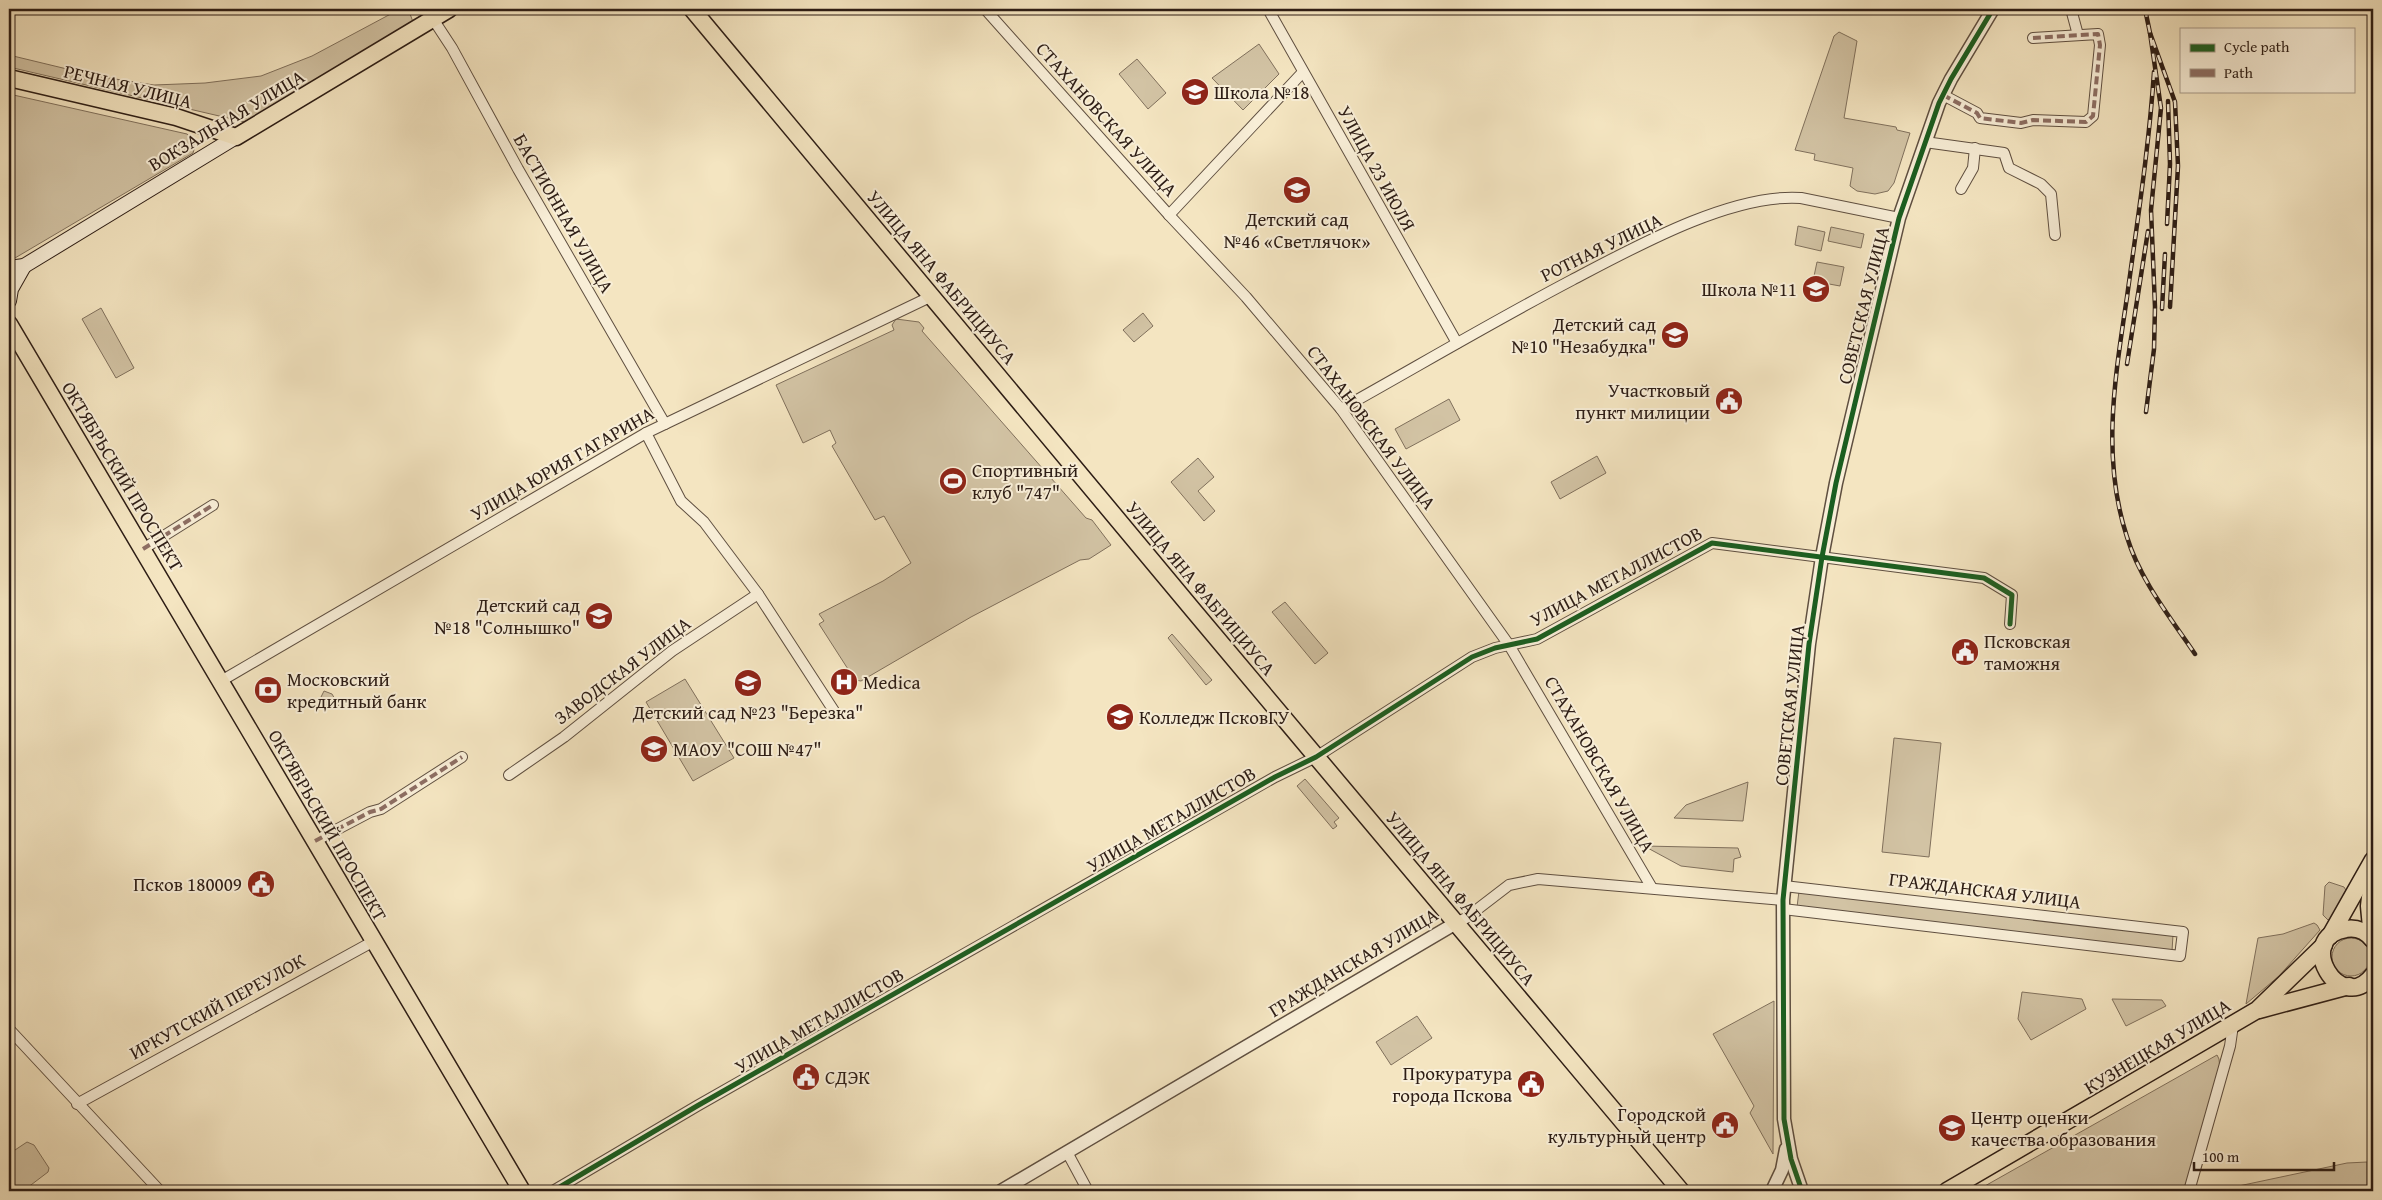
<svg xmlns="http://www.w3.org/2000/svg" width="2382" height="1200" font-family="'Gentium Book Plus',serif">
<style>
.green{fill:#d2c3a4;stroke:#80705c}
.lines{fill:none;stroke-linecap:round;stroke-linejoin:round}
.minor-casing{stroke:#5f4f40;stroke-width:12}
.tertiary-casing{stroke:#5f4f40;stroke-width:15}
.secondary-casing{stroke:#2d1d15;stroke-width:16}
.primary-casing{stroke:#2d1d15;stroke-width:19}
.minor{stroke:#f8eed7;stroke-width:10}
.tertiary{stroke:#f8eed7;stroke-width:12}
.secondary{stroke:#f8eed7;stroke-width:14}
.primary{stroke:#f4e5c1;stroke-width:16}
.rail-casing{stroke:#2d1d15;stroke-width:4.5}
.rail{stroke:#f8eed7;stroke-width:2.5;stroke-dasharray:8;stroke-linecap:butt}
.quiet{stroke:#8d6e63;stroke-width:4;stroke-dasharray:8 4;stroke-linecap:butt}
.cycleway-casing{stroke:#f8eed7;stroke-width:8}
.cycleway{stroke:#1b5e20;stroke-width:5}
.labels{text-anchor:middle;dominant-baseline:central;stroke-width:4;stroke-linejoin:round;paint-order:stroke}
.street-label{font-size:19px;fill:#2d1d15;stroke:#f8eed7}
.poi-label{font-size:19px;fill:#2d1d15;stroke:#f8eed7;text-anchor:start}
</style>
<rect width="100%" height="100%" fill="#f4e5c1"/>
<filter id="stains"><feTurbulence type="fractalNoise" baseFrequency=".004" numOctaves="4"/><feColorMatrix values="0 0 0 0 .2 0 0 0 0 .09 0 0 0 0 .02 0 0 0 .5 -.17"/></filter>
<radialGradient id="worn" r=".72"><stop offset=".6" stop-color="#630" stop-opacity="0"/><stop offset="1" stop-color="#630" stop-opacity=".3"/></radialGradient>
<g class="green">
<polygon points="400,9 409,11 413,22 245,122 9,67 9,55 96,76 154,85 205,83 261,76 312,56"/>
<polygon points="1839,32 1857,41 1844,118 1896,127 1897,130 1910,133 1894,183 1888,191 1875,194 1857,191 1850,186 1853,168 1814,160 1815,154 1795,150 1834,36"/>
<polygon points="1259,44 1279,74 1243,110 1212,78"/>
<polygon points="1137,59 1166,93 1148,109 1119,74"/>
<path d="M9 94 187 134C194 139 196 145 193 153L15 258 9 259Z"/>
<polygon points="1798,226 1825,232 1821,251 1795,245"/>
<polygon points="1831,227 1864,234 1861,248 1828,241"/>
<polygon points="1817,262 1844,267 1840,286 1813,281"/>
<polygon points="101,308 134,368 116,378 82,319"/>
<polygon points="1143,313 1153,326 1134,342 1123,330"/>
<polygon points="896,319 919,322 924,328 922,331 1086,518 1092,520 1111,545 1089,559 1080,560 971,617 861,681 855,680 819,624 824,621 819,614 883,581 911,563 884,516 875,520 832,446 836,443 830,430 803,443 776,385 894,330 892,325"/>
<polygon points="1449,399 1460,420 1406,449 1395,429"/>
<polygon points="1597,456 1606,473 1560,499 1551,482"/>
<polygon points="1198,458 1214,477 1198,491 1215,511 1204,521 1171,482"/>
<polygon points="1285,602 1328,653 1315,664 1272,612"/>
<polygon points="1172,634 1212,680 1206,685 1168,638"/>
<polygon points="685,679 734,758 693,781 646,702"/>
<polygon points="324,691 332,694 340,708 329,709 321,697"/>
<polygon points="1894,738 1941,743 1929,857 1882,852"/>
<polygon points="1305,779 1339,818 1334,822 1337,826 1333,829 1297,786"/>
<polygon points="1748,782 1743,821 1674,818 1686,805"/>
<polygon points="1644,846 1738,848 1741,857 1734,859 1733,872 1681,866"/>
<polygon points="2329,882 2344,887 2347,892 2332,919 2328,920 2323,915 2325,886"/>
<polygon points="1799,891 2173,935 2172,951 1797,907"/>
<polygon points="2314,923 2317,925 2320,930 2279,976 2246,1004 2258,938 2283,934"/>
<circle cx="2351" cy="957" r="19"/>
<polygon points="2022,992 2082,999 2086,1009 2031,1040 2018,1019"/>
<polygon points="2112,999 2162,1000 2166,1006 2126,1026"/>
<polygon points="1774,1001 1773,1154 1750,1113 1754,1106 1713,1034"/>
<polygon points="1417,1016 1432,1038 1391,1065 1376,1042"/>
<polygon points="2217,1055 2219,1059 2220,1070 2189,1191 1976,1191"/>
<polygon points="27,1142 34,1145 49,1168 48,1172 23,1191 9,1191 9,1154"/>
<polygon points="2367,1162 2367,1191 2215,1191 2347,1163"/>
</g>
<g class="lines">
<defs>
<g id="minor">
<polyline points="985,9 1169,215 1246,297 1341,409 1509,645 1652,888"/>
<polyline points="1268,9 1457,343"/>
<polyline points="2071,9 2078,35"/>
<polyline points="433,19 452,48 518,169 665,424"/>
<polyline points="1943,95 1977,113 1980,118 2021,123 2033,120 2086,122 2093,116 2100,45 2098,34 2033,38"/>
<polyline points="1925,142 2004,153 2009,168 2041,184 2051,194 2055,235"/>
<polyline points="1961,189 1973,168 1975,148"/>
<polyline points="1169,215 1303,72"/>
<path d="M1341 409C1418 366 1494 321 1572 280 1633 248 1731 193 1801 198L1899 218"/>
<polyline points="646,433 681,501 704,522 758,594 834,711"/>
<polyline points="143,549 213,505"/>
<polyline points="221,681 646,433 932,296"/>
<polyline points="509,775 564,737 672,651 758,594"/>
<polyline points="315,841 370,812 381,809 462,757"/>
<polyline points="1783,909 2180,956 2183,932 1784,886"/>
<polyline points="1456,923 1466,918 1509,885 1538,879 1783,900"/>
<polyline points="9,1029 160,1191"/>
<polyline points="77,1104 374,941"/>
<polyline points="1067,1152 1088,1191"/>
<polyline points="553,1191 697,1106 1275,777 1316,757 1472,657 1495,648 1537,639 1712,543 1984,578 2012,595 2010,624"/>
<polyline points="2189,1191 2230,1046 2233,1025"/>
</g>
<g id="tertiary">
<polyline points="1001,1191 1456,923"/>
<polyline points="1772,1191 1782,1170 1786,1149"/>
<polyline points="1802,1191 1791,1159 1784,1119 1783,900 1809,644 1822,557 1836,483 1899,218 1939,103 1951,79 1993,9"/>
</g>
<g id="secondary">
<polyline points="9,268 24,266 236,137"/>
<polyline points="9,301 11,289 24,266"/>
</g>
<g id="primary">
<polyline points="692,9 1193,610 1681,1191"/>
<polyline points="9,78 176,117 236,137 449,9"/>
<polyline points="9,324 522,1191"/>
<polyline points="2330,936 2373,860"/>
<polyline points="2372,938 2369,906 2373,872"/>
<path d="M2373 940C2367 932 2357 927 2346 929 2293 937 2340 1018 2373 975"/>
<polyline points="2259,1010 2349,986"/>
<polyline points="1947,1191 2257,1010 2324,945"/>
</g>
</defs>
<use href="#minor" class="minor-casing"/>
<use href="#tertiary" class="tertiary-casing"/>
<use href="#secondary" class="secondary-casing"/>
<use href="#primary" class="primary-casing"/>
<use href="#minor" class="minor"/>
<use href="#tertiary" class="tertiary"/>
<use href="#secondary" class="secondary"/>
<use href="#primary" class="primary"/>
<defs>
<g id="rail">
<polyline points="2145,9 2150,33 2175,102 2178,166 2170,307"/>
<path d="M2154 72C2149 148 2137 223 2127 297 2115 378 2101 458 2127 537 2140 580 2170 617 2195 654"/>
<polyline points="2167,224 2170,164 2168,101"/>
<polyline points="2162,309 2165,254"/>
<polyline points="2127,364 2148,231"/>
<polyline points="2146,412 2154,349 2155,307 2151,210 2161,108 2150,33"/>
</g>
</defs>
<use href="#rail" class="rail-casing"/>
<use href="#rail" class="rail"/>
<g class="quiet">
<polyline points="1943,95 1977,113 1980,118 2021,123 2033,120 2086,122 2093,116 2100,45 2098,34 2033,38"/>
<polyline points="143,549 213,505"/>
<polyline points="315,841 370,812 381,809 462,757"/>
</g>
<defs>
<g id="cycleway">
<polyline points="553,1191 697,1106 1275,777 1316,757 1472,657 1495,648 1537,639 1712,543 1984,578 2012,595 2010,624"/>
<polyline points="1802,1191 1791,1159 1784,1119 1783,900 1809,644 1822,557 1836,483 1899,218 1939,103 1951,79 1993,9"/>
</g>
</defs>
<use href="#cycleway" class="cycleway-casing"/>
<use href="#cycleway" class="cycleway"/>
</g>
<defs>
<symbol id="school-disc" viewBox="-11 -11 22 22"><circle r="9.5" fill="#8f2418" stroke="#f8eed7"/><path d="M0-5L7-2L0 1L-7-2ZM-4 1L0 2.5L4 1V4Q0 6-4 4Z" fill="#fff"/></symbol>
<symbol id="civic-disc" viewBox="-11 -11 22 22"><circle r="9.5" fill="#8f2418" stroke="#f8eed7"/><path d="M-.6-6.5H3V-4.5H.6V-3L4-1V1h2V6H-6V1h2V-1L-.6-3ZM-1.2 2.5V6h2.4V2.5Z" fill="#fff"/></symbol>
<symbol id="stadium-disc" viewBox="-11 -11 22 22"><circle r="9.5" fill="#8f2418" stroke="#f8eed7"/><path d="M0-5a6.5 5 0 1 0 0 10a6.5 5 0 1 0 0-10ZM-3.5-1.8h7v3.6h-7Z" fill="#fff"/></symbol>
<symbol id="hospital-disc" viewBox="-11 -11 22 22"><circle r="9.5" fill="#8f2418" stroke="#f8eed7"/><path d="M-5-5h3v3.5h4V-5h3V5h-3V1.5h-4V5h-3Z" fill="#fff"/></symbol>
<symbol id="bank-disc" viewBox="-11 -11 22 22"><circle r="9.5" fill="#8f2418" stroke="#f8eed7"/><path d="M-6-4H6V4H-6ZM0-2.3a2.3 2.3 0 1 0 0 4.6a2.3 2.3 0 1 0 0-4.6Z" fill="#fff"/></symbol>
<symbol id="university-disc" viewBox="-11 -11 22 22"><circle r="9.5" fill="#8f2418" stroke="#f8eed7"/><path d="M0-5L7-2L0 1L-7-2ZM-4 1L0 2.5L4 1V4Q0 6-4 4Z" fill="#fff"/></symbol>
</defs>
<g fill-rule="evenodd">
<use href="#school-disc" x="1179" y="76" width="32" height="32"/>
<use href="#school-disc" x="1281" y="174" width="32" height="32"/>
<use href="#school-disc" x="1800" y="273" width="32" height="32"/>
<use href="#school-disc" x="1659" y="319" width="32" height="32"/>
<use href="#civic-disc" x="1713" y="385" width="32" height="32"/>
<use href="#stadium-disc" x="937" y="465" width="32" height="32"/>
<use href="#school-disc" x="583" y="600" width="32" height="32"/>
<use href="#civic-disc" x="1949" y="636" width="32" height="32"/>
<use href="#hospital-disc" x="828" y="666" width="32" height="32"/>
<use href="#school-disc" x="732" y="667" width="32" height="32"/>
<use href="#bank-disc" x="252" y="674" width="32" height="32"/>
<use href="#university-disc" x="1104" y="701" width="32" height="32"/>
<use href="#school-disc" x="638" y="733" width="32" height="32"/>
<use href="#civic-disc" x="245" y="868" width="32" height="32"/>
<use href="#civic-disc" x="790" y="1061" width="32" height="32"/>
<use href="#civic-disc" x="1515" y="1068" width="32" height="32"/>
<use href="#civic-disc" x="1709" y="1109" width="32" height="32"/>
<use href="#university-disc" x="1936" y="1112" width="32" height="32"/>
</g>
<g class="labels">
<g class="street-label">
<text transform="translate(128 86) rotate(14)">РЕЧНАЯ УЛИЦА</text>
<text transform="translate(1107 119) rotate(48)">СТАХАНОВСКАЯ УЛИЦА</text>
<text transform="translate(226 120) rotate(-31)">ВОКЗАЛЬНАЯ УЛИЦА</text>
<text transform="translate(1377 168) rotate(61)">УЛИЦА 23 ИЮЛЯ</text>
<text transform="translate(564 213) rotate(60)">БАСТИОННАЯ УЛИЦА</text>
<text transform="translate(1601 247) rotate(-26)">РОТНАЯ УЛИЦА</text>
<text transform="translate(942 277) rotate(50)">УЛИЦА ЯНА ФАБРИЦИУСА</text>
<text transform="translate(1863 305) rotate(-76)">СОВЕТСКАЯ УЛИЦА</text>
<text transform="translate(1372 427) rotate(53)">СТАХАНОВСКАЯ УЛИЦА</text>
<text transform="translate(562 463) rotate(-30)">УЛИЦА ЮРИЯ ГАГАРИНА</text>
<text transform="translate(123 476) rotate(59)">ОКТЯБРЬСКИЙ ПРОСПЕКТ</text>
<text transform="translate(1616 576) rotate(-28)">УЛИЦА МЕТАЛЛИСТОВ</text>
<text transform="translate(1201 588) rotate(50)">УЛИЦА ЯНА ФАБРИЦИУСА</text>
<text transform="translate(622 670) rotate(-37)">ЗАВОДСКАЯ УЛИЦА</text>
<text transform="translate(1789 705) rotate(-84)">СОВЕТСКАЯ УЛИЦА</text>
<text transform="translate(1600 764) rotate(60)">СТАХАНОВСКАЯ УЛИЦА</text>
<text transform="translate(1171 819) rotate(-30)">УЛИЦА МЕТАЛЛИСТОВ</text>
<text transform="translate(328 825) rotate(60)">ОКТЯБРЬСКИЙ ПРОСПЕКТ</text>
<text transform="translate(1985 890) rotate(7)">ГРАЖДАНСКАЯ УЛИЦА</text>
<text transform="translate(1461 898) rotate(50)">УЛИЦА ЯНА ФАБРИЦИУСА</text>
<text transform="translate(1353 962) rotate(-31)">ГРАЖДАНСКАЯ УЛИЦА</text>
<text transform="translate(217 1006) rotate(-29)">ИРКУТСКИЙ ПЕРЕУЛОК</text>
<text transform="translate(819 1020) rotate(-30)">УЛИЦА МЕТАЛЛИСТОВ</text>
<text transform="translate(2157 1046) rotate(-31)">КУЗНЕЦКАЯ УЛИЦА</text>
</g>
<g class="poi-label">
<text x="1214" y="92">Школа №18</text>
<text x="1297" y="219" text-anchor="middle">Детский сад<tspan x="1297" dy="22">№46 «Светлячок»</tspan></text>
<text x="1797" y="289" text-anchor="end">Школа №11</text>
<text x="1656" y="324" text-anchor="end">Детский сад<tspan x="1656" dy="22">№10 "Незабудка"</tspan></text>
<text x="1710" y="390" text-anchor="end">Участковый<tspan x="1710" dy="22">пункт милиции</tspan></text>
<text x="972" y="470">Спортивный<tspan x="972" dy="22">клуб "747"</tspan></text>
<text x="580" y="605" text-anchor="end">Детский сад<tspan x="580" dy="22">№18 "Солнышко"</tspan></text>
<text x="1984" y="641">Псковская<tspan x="1984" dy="22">таможня</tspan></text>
<text x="287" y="679">Московский<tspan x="287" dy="22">кредитный банк</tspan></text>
<text x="863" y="682">Medica</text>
<text x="748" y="712" text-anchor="middle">Детский сад №23 "Березка"</text>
<text x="1139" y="717">Колледж ПсковГУ</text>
<text x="673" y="749">МАОУ "СОШ №47"</text>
<text x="242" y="884" text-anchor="end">Псков 180009</text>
<text x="1512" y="1073" text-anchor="end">Прокуратура<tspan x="1512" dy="22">города Пскова</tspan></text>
<text x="825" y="1077">СДЭК</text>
<text x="1706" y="1114" text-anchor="end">Городской<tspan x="1706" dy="22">культурный центр</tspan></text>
<text x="1971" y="1117">Центр оценки<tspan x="1971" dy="22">качества образования</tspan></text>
</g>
</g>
<rect width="2382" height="1200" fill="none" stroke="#f4e5c1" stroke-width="30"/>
<rect x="10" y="10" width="2362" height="1180" fill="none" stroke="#2d1d15" stroke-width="2.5"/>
<rect x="15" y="15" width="2352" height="1170" fill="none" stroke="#2d1d15"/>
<rect x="2180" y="28" width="175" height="65" fill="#f8eed7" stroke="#a79a89"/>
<rect x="2190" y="44" width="25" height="8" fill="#1b5e20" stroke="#a79a89"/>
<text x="2224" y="52" font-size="15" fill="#2d1d15">Cycle path</text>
<rect x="2190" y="69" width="25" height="8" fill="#8d6e63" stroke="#a79a89"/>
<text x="2224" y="78" font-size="15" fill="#2d1d15">Path</text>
<path d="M2194 1162v8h140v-8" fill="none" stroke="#2d1d15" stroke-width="2.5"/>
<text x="2202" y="1162" font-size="15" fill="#2d1d15" stroke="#f8eed7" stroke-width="4" paint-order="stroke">100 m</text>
<rect width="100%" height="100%" filter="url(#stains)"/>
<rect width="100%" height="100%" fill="url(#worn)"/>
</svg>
